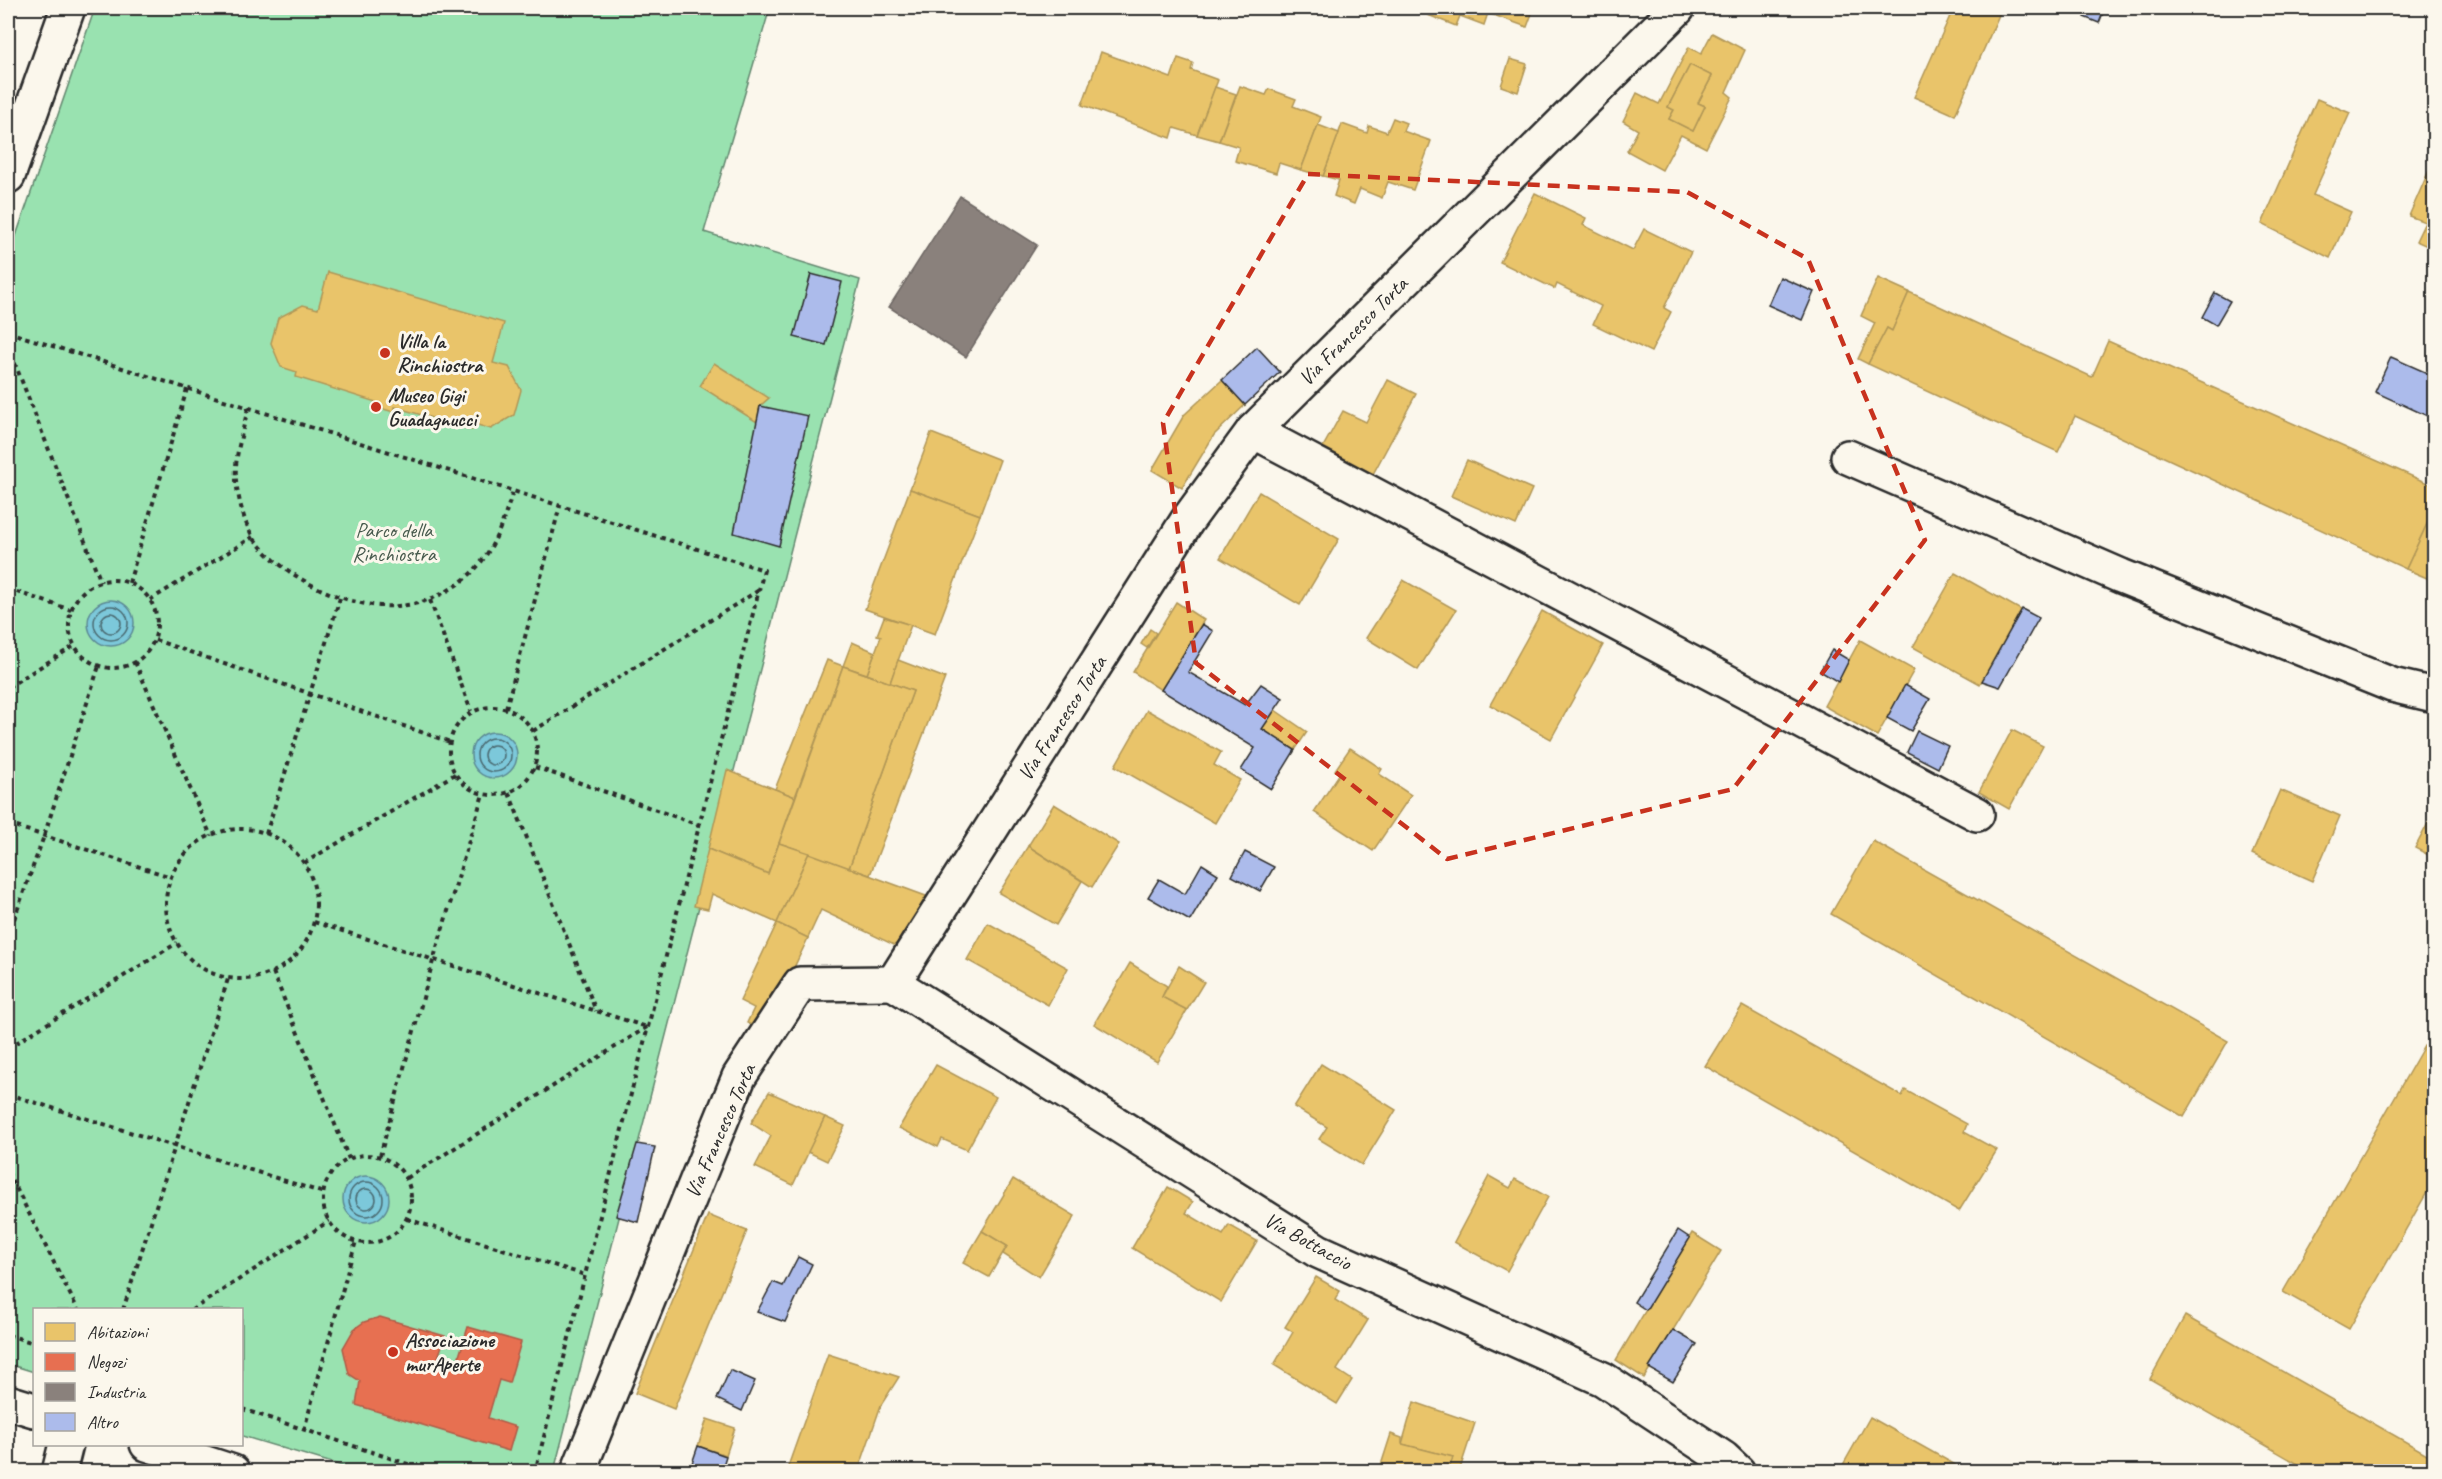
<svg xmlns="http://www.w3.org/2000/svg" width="2442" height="1479" font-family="Caveat,sans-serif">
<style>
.green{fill:#99e2b0;stroke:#62866e;stroke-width:1.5}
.water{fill:#7bc8da;stroke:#5b8994;stroke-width:1.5}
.homes{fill:#e9c46a;stroke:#b09657;stroke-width:1.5;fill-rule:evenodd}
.shops{fill:#e76f51;stroke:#af5b46;stroke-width:1.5}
.industry{fill:#8a817c;stroke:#6e6764;stroke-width:1.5}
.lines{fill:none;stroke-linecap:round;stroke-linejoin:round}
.shore{stroke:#4b6a71;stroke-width:1.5}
.building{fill:#acbbeb;stroke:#2b2b2b;stroke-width:1.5}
.minor-casing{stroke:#2b2b2b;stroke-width:38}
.path{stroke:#2b2b2b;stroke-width:4;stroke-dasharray:4.5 4.5;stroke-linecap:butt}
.minor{stroke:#fbf7ec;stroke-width:33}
.marked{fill:none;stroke:#c8321e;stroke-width:4.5;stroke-dasharray:12 8;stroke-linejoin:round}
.poi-dot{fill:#c8321e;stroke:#fbf7ec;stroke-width:2}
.labels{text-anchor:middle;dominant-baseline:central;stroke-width:6;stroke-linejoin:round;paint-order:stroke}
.street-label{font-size:21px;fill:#2b2b2b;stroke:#fbf7ec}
.poi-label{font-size:21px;font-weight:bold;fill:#2b2b2b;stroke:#fbf7ec;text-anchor:start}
.park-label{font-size:21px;fill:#46594c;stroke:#fbf7ec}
</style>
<rect width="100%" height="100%" fill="#fbf7ec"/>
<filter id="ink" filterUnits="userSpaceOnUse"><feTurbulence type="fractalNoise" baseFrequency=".0167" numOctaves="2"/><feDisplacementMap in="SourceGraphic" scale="12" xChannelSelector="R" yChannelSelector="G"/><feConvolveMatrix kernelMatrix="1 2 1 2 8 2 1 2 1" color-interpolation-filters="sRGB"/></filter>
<g filter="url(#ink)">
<polygon class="green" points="95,8 770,8 704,232 860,280 554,1471 359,1471 242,1436 242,1310 34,1310 34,1372 8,1364 8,259"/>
<g class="water">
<circle cx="111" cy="623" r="23"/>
<circle cx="494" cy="755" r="23"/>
<circle cx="366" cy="1199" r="23"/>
</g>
<g class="homes">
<polygon points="1423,8 1534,8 1527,27 1488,13 1484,25 1460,16 1456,26 1428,15 1430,10"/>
<polygon points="1931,8 2002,8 1955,115 1914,97 1950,16"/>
<path d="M1712 33 1745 50 1726 92 1732 97 1706 148 1681 135 1662 170 1627 151 1638 130 1623 121 1637 93 1659 104 1689 47 1701 54ZM1690 65 1712 76 1698 103 1705 106 1693 131 1669 119 1674 110 1668 107Z"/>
<polygon points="1101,52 1171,78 1178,58 1193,63 1191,70 1218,80 1197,135 1174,128 1171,138 1082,105"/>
<polygon points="1510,59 1527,64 1518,92 1501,86"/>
<polygon points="1690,65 1712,76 1698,103 1705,106 1693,131 1669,119 1674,110 1668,107"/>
<polygon points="1240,86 1266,95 1269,89 1296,99 1293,106 1321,117 1301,170 1279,163 1276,173 1235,161 1239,147 1219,141"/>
<polygon points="1215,87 1236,94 1219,141 1197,135"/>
<polygon points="2317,99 2350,113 2313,195 2351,212 2330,258 2262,224"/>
<polygon points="1393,118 1406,123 1403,131 1431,141 1413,190 1388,182 1382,198 1360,189 1354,204 1334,196 1339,180 1323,176 1342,124 1367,133 1369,126 1387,132"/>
<polygon points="1318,125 1339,133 1323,176 1301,170"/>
<polygon points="2434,159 2434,249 2416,241 2425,222 2409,216"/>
<polygon points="1535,193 1586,218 1583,225 1633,250 1644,229 1691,252 1664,308 1671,312 1651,352 1593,324 1601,306 1557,284 1555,289 1500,262"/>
<polygon points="328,272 504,323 493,363 509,367 521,390 514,415 491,429 474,424 472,430 395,407 394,412 376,407 376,402 296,377 297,372 281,367 271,343 278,318 303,305 318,309"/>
<polygon points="1878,278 1909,292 1892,331 1887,328 1868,364 1858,359 1875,323 1861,316"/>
<polygon points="1909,292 2092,377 2108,341 2434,486 2434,509 2406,569 2075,416 2058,452 1868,364 1887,328 1892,331"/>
<polygon points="714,363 769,398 760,406 757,422 700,386"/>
<polygon points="1222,380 1245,405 1214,435 1182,488 1152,470 1184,415"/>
<polygon points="1388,380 1416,394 1373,474 1323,447 1343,411 1366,422"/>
<polygon points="931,433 1000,460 980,515 910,489"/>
<polygon points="1467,460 1532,489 1516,525 1451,496"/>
<polygon points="910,489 980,515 935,634 865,609"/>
<polygon points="1259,492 1339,539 1300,605 1220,558"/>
<polygon points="2434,509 2434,581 2406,569"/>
<polygon points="1955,573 2021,610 1980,684 1913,647"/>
<polygon points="1403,580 1456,610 1418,670 1366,638"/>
<polygon points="1176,602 1204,620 1161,690 1133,672"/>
<polygon points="1542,611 1603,645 1551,739 1490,705"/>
<polygon points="884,617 911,625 890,683 867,674 881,636 877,635"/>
<polygon points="1150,629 1156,633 1147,648 1141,644"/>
<polygon points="1860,640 1914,670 1877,736 1824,706"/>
<polygon points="852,642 875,652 867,674 843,666"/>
<polygon points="827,660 843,666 795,797 775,789"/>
<polygon points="898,660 945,678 870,875 849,868 913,691 890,683"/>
<polygon points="843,666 913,691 849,868 779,843"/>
<polygon points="1147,710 1221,752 1214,765 1240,780 1215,823 1115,766"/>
<polygon points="1275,710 1307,732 1295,750 1262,729"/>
<polygon points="2012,730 2043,746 2009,809 1979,792"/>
<polygon points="1350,748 1382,769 1379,774 1411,795 1373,851 1314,812 1340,773 1335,770"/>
<polygon points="727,770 795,797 768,874 708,849"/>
<polygon points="2280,790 2340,816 2312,881 2252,854"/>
<polygon points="1054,804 1119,844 1092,887 1028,846"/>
<polygon points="2434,812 2434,858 2415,848"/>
<polygon points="1873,841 2228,1041 2184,1117 1831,914"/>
<polygon points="779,843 809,853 777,923 712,894 708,909 694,906 708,849 768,874"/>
<polygon points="1028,846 1082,881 1056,925 999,893"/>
<polygon points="809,853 934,899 912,938 894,945 821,910 808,938 777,923"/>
<polygon points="777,923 808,938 764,1031 747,1023 754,1008 740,1001"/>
<polygon points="988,923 1068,968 1048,1005 967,960"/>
<polygon points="1130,963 1167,986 1162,997 1187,1010 1157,1062 1094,1024"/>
<polygon points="1179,966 1204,982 1187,1010 1162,997"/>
<polygon points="1742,1006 1902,1096 1905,1090 1967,1124 1964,1132 1997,1150 1959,1211 1705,1066"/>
<polygon points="2424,1046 2434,1052 2434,1180 2349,1329 2283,1292"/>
<polygon points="1321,1064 1396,1110 1362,1165 1319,1139 1327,1127 1294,1107"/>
<polygon points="936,1065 996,1097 967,1150 942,1139 938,1147 899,1128"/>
<polygon points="769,1092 825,1117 793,1185 755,1167 771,1136 751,1123"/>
<polygon points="825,1117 845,1126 827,1161 808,1152"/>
<polygon points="1489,1176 1510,1188 1515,1179 1548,1197 1507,1271 1454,1242"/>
<polygon points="1013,1179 1075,1216 1039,1277 1003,1254 1007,1246 982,1231"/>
<polygon points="1168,1187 1193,1202 1186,1213 1223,1235 1229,1225 1257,1241 1221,1302 1132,1248"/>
<polygon points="708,1215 747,1231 674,1409 635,1393"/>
<polygon points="982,1231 1007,1246 989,1277 963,1263"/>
<polygon points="1692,1233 1721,1251 1644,1378 1616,1360"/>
<polygon points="1316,1277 1340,1291 1335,1300 1368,1320 1337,1370 1352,1380 1337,1404 1274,1365 1293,1332 1285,1327"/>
<polygon points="2185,1316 2434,1458 2434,1472 2312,1472 2150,1379"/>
<polygon points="828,1354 899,1377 881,1405 858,1472 786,1472"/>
<polygon points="1414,1402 1475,1423 1459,1472 1448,1472 1453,1457 1402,1444"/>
<polygon points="1870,1417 1968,1472 1839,1472"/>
<polygon points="707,1419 735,1428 726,1455 698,1446"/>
<polygon points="1391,1434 1402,1438 1402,1444 1453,1457 1448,1472 1399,1472 1381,1465"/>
<polygon points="632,1464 649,1472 629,1472"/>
</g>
<polygon class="shops" points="380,1317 445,1336 437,1361 456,1366 468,1327 521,1342 509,1383 499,1380 488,1418 516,1427 509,1451 356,1405 360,1381 349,1374 343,1348 354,1329 364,1322"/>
<polygon class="industry" points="960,196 1037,245 966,357 889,307"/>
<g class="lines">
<g class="shore">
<circle cx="111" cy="623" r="17"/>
<circle cx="111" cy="623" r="10"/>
<circle cx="494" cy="755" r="17"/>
<circle cx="494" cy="755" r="10"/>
<circle cx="366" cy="1199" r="17"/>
<circle cx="366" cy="1199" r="10"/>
</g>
</g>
<g class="building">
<polygon points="2087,8 2105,8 2099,23 2084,17"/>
<polygon points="811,274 842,282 826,345 794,337"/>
<polygon points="1780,277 1814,292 1802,320 1768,305"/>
<polygon points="2215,293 2230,301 2216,325 2202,317"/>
<polygon points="1257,347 1280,372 1245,405 1222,380"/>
<polygon points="2391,357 2434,376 2434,419 2375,392"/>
<polygon points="760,406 808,416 779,546 734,533"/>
<polygon points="2022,609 2039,618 2000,687 1982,681"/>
<polygon points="1202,624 1213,631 1188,672 1245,705 1261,684 1283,698 1262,729 1295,750 1271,789 1241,770 1255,748 1161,690"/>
<polygon points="1832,650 1849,660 1838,682 1820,671"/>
<polygon points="1905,685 1930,699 1911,731 1887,718"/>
<polygon points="1917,731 1948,746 1938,768 1907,752"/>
<polygon points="1245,852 1274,867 1260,891 1232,876"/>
<polygon points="1202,864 1218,874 1190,921 1148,897 1159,879 1185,894"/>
<polygon points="637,1144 655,1147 638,1222 616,1216"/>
<polygon points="1678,1230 1690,1238 1646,1310 1634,1302"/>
<polygon points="798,1257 812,1264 785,1322 757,1312 773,1282 783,1286"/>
<polygon points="1673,1330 1697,1344 1673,1382 1649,1368"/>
<polygon points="730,1370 755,1381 742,1411 717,1399"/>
<polygon points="698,1446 726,1456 721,1472 689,1472"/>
</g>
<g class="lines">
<defs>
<g id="minor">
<polyline points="8,176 68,8"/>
<polyline points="1253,431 1977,814"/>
<polyline points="1848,457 2121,576 2392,685 2434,695"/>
<polyline points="893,983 1187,521 1253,431 1678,8"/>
<polyline points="893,983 1318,1251 1603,1379 1723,1458 1738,1472"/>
<polyline points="8,1402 34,1410"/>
<polyline points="147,1444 233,1472"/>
<polyline points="59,1472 66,1444"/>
<polyline points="578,1472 739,1077 800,984 893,983"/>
</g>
</defs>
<use href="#minor" class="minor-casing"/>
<g class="path">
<polyline points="8,332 764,570 535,1472"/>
<polyline points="8,346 101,582"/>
<path d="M248 408C242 436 231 464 238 493 241 509 246 527 255 540 270 559 291 574 312 585 365 612 421 618 469 575 493 554 504 520 513 491"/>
<circle cx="113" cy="624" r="44"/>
<polyline points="129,583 187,389"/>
<polyline points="8,589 71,610"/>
<polyline points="150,600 253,537"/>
<polyline points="430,600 471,711"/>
<polyline points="155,640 450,742"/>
<polyline points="135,662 211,836"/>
<polyline points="8,687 74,646"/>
<circle cx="493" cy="751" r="44"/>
<polyline points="506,708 560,506"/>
<polyline points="533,731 759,590"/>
<polyline points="535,767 699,825"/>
<polyline points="509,793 596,1011"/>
<polyline points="8,824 171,877"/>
<circle cx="241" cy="904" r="75"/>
<polyline points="266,834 340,598"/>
<polyline points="304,863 455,774"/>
<polyline points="314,922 647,1027"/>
<polyline points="8,936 44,836 99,666"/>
<polyline points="273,972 349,1159"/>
<polyline points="8,1048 177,943"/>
<polyline points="8,1094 324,1193"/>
<circle cx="367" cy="1199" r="44"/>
<polyline points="380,1156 433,961 483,794"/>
<polyline points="8,1172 78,1310"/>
<polyline points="407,1178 647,1027"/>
<polyline points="407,1219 585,1275"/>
<polyline points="123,1310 228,979"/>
<polyline points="192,1310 329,1221"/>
<polyline points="8,1335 34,1343"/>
<polyline points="242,1409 432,1472"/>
<polyline points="304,1430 356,1241"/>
</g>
<use href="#minor" class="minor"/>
</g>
</g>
<path class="marked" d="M1308 174 1687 192 1808 259 1925 540 1733 789 1447 859 1196 663 1163 423Z"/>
<g class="poi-dot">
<circle cx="385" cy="353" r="6"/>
<circle cx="376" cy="407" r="6"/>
<circle cx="393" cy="1352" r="6"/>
</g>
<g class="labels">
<g class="street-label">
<text transform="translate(1353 331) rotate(-45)">Via Francesco Torta</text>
<text transform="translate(1062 718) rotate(-57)">Via Francesco Torta</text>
<text transform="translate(720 1131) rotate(-66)">Via Francesco Torta</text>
<text transform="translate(1308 1241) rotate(29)">Via Bottaccio</text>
</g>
<g class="poi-label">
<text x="397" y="341">Villa la<tspan x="397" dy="24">Rinchiostra</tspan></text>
<text x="388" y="395">Museo Gigi<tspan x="388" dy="24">Guadagnucci</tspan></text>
<text x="405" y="1340">Associazione<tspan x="405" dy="24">murAperte</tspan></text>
</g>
<g class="park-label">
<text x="394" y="530">Parco della<tspan x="394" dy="24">Rinchiostra</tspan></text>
</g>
</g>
<rect width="2442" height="1479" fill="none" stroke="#fbf7ec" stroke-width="30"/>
<rect x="15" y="15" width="2412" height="1449" fill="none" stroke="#2b2b2b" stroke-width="2" filter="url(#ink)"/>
<rect x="33" y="1308" width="210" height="138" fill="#fbf7ec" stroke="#a8a59f" stroke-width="1.5"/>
<rect x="45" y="1323" width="30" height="18" fill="#e9c46a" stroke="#a8a59f" stroke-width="1.5"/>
<text x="87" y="1338" font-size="18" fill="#2b2b2b">Abitazioni</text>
<rect x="45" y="1353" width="30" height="18" fill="#e76f51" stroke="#a8a59f" stroke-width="1.5"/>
<text x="87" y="1368" font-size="18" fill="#2b2b2b">Negozi</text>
<rect x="45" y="1383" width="30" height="18" fill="#8a817c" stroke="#a8a59f" stroke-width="1.5"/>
<text x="87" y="1398" font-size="18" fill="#2b2b2b">Industria</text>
<rect x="45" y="1413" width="30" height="18" fill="#acbbeb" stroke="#a8a59f" stroke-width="1.5"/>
<text x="87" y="1428" font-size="18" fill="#2b2b2b">Altro</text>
</svg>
